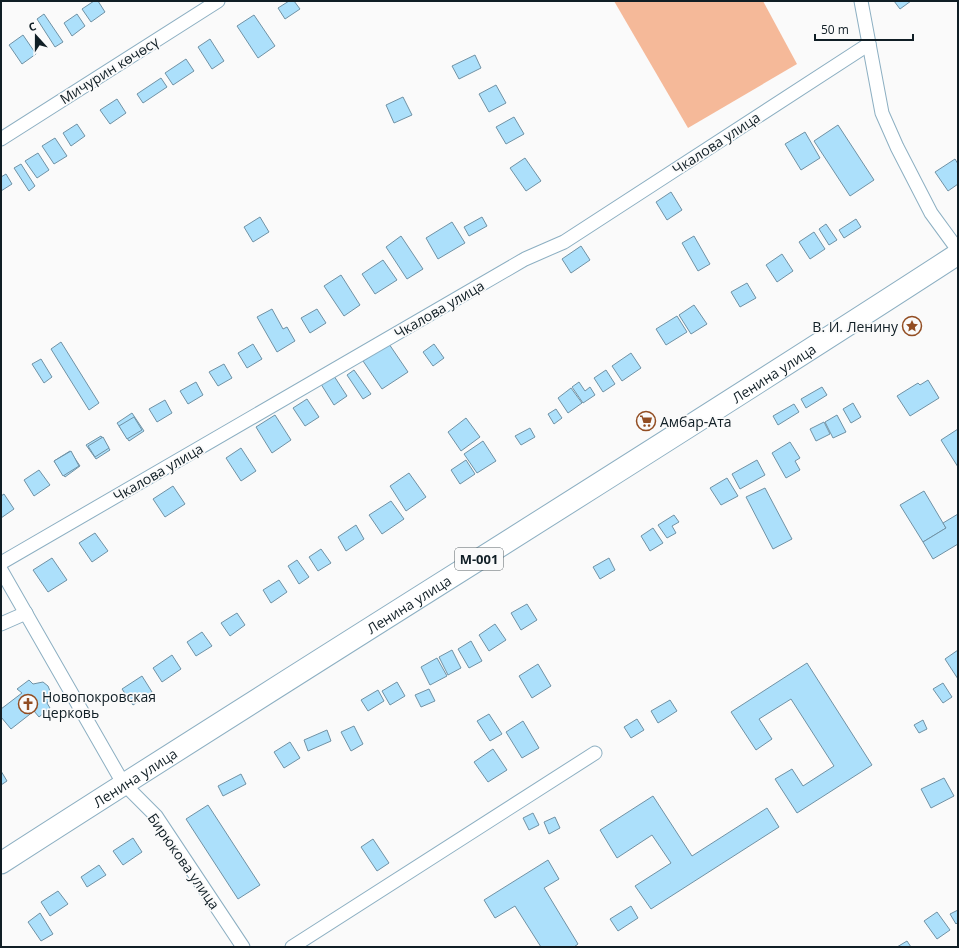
<svg xmlns="http://www.w3.org/2000/svg" width="959" height="948" font-family="'Open Sans',sans-serif">
<style>
.green{fill:#f5b999}
.building{fill:#ace0fb;stroke:#7092a5}
.lines{fill:none;stroke-linecap:round;stroke-linejoin:round}
.minor-casing{stroke:#8cafc2;stroke-width:15}
.primary-casing{stroke:#8cafc2;stroke-width:23}
.minor{stroke:#fff;stroke-width:13}
.primary{stroke:#fff;stroke-width:21}
.labels{text-anchor:middle;dominant-baseline:central;stroke-width:3.5;stroke-linejoin:round;paint-order:stroke}
.shield{fill:#fafafa;stroke:#566065;stroke-width:1}
.shield-label{font-size:13px;font-weight:bold;fill:#101e25}
.street-label{font-size:14px;fill:#101e25;stroke:#fafafa}
.poi-label{font-size:14px;fill:#101e25;stroke:#fafafa;text-anchor:start}
</style>
<rect width="100%" height="100%" fill="#fafafa"/>
<polygon class="green" points="614,1 763,1 797,64 688,128"/>
<g class="building">
<polygon points="94,1 98,1 105,12 91,22 82,9"/>
<polygon points="289,1 294,1 300,9 285,19 278,8"/>
<polygon points="894,1 911,1 900,9"/>
<polygon points="44,14 63,42 55,47 37,19"/>
<polygon points="77,14 85,26 72,36 64,23"/>
<polygon points="254,15 275,46 258,58 237,26"/>
<polygon points="23,35 36,54 22,64 9,45"/>
<polygon points="210,39 224,61 212,69 198,47"/>
<polygon points="475,55 481,68 459,79 452,66"/>
<polygon points="186,59 194,71 173,85 165,73"/>
<polygon points="161,78 167,87 143,103 137,94"/>
<polygon points="496,85 506,103 489,112 479,94"/>
<polygon points="403,97 412,115 394,123 386,105"/>
<polygon points="117,99 126,113 110,124 100,110"/>
<polygon points="514,117 524,134 506,144 496,127"/>
<polygon points="77,124 85,136 71,146 63,133"/>
<polygon points="838,125 874,180 850,196 814,141"/>
<polygon points="805,132 820,158 801,170 785,144"/>
<polygon points="55,138 67,156 54,164 42,146"/>
<polygon points="38,153 49,170 37,178 25,161"/>
<polygon points="525,158 541,181 526,191 510,168"/>
<polygon points="955,159 958,164 958,184 948,191 935,172"/>
<polygon points="21,164 35,186 29,191 14,168"/>
<polygon points="6,174 12,184 1,191 1,177"/>
<polygon points="671,192 682,210 667,220 656,202"/>
<polygon points="260,217 269,232 253,242 244,227"/>
<polygon points="482,217 487,226 469,236 464,227"/>
<polygon points="856,219 861,227 844,238 839,230"/>
<polygon points="452,222 465,243 438,259 426,238"/>
<polygon points="826,224 837,240 829,245 819,229"/>
<polygon points="814,232 825,249 810,259 799,242"/>
<polygon points="401,236 423,269 407,279 386,247"/>
<polygon points="694,236 710,264 698,271 682,243"/>
<polygon points="581,246 590,260 571,273 562,259"/>
<polygon points="782,254 793,271 777,282 766,265"/>
<polygon points="383,260 397,280 375,294 362,274"/>
<polygon points="341,275 360,305 344,316 324,286"/>
<polygon points="747,283 756,298 740,307 731,292"/>
<polygon points="694,305 707,324 691,334 679,315"/>
<polygon points="272,309 283,329 287,327 295,341 277,352 257,317"/>
<polygon points="317,309 326,323 310,333 301,318"/>
<polygon points="677,316 687,332 666,345 656,329"/>
<polygon points="61,342 99,403 89,410 51,349"/>
<polygon points="253,344 262,359 247,368 238,353"/>
<polygon points="389,344 408,372 382,389 363,361"/>
<polygon points="434,344 444,358 433,366 423,352"/>
<polygon points="631,353 641,368 622,381 612,366"/>
<polygon points="41,359 52,377 44,383 32,364"/>
<polygon points="224,364 232,378 218,386 209,372"/>
<polygon points="354,370 371,394 363,399 347,375"/>
<polygon points="606,370 615,384 603,392 594,378"/>
<polygon points="332,373 347,396 334,405 319,381"/>
<polygon points="928,380 939,398 910,416 897,396 918,383 920,385"/>
<polygon points="196,382 203,395 188,404 180,391"/>
<polygon points="579,382 585,391 590,387 595,395 583,403 572,387"/>
<polygon points="822,387 827,395 806,408 801,399"/>
<polygon points="571,388 582,403 568,413 558,398"/>
<polygon points="307,399 319,417 305,426 293,408"/>
<polygon points="165,400 172,413 157,422 149,409"/>
<polygon points="853,403 861,417 851,423 843,409"/>
<polygon points="794,404 799,412 778,425 773,416"/>
<polygon points="556,409 562,418 554,424 548,414"/>
<polygon points="132,413 144,431 129,441 117,423"/>
<polygon points="275,415 291,440 272,453 256,427"/>
<polygon points="837,415 846,432 833,438 825,422"/>
<polygon points="134,417 142,430 127,439 119,426"/>
<polygon points="466,418 480,437 461,451 448,432"/>
<polygon points="824,422 830,434 816,441 810,429"/>
<polygon points="530,428 535,437 521,445 515,436"/>
<polygon points="958,429 958,467 941,440"/>
<polygon points="101,436 110,450 96,459 86,445"/>
<polygon points="103,437 109,448 95,457 88,446"/>
<polygon points="483,441 496,461 477,473 464,454"/>
<polygon points="790,442 800,458 795,461 800,470 786,478 772,453"/>
<polygon points="241,448 256,471 241,481 226,458"/>
<polygon points="70,451 80,466 65,477 54,461"/>
<polygon points="71,451 79,466 63,476 54,461"/>
<polygon points="466,460 475,474 460,484 451,470"/>
<polygon points="757,460 765,475 740,489 732,474"/>
<polygon points="39,470 50,485 34,496 24,480"/>
<polygon points="409,473 426,497 406,511 390,486"/>
<polygon points="727,478 738,496 721,505 710,488"/>
<polygon points="173,486 185,504 165,517 153,499"/>
<polygon points="765,488 792,539 773,549 746,497"/>
<polygon points="924,491 946,528 923,542 900,505"/>
<polygon points="4,494 14,509 1,518 1,496"/>
<polygon points="391,501 404,519 382,534 369,515"/>
<polygon points="958,514 958,544 933,559 923,542 946,528 943,523"/>
<polygon points="674,515 679,522 672,526 676,533 667,538 658,525"/>
<polygon points="356,525 364,539 346,551 338,537"/>
<polygon points="653,528 663,543 650,551 641,536"/>
<polygon points="95,533 108,551 92,562 79,543"/>
<polygon points="321,549 331,563 318,571 309,557"/>
<polygon points="52,558 67,580 48,592 33,570"/>
<polygon points="609,558 615,570 600,579 593,567"/>
<polygon points="297,560 309,577 299,584 288,566"/>
<polygon points="279,580 287,592 271,603 263,590"/>
<polygon points="527,604 537,620 521,630 511,613"/>
<polygon points="237,613 245,625 230,636 221,623"/>
<polygon points="495,624 506,640 489,651 479,635"/>
<polygon points="202,632 212,646 196,656 187,642"/>
<polygon points="471,641 482,661 469,668 458,649"/>
<polygon points="452,650 461,668 448,675 439,657"/>
<polygon points="958,650 958,679 945,659"/>
<polygon points="172,655 181,669 162,682 153,668"/>
<polygon points="437,658 447,676 430,685 421,667"/>
<polygon points="807,663 872,765 797,813 775,779 792,769 803,786 834,766 791,699 759,719 772,739 756,750 731,712"/>
<polygon points="538,664 551,686 532,698 519,676"/>
<polygon points="142,676 152,692 133,705 122,689"/>
<polygon points="29,680 33,684 43,682 48,686 52,696 47,703 50,708 39,717 34,711 11,729 1,717 1,709 22,693 17,689"/>
<polygon points="397,682 405,696 390,705 382,691"/>
<polygon points="943,683 952,697 943,703 933,689"/>
<polygon points="429,689 435,701 421,707 415,695"/>
<polygon points="378,690 384,701 368,711 361,700"/>
<polygon points="670,700 677,711 658,723 651,711"/>
<polygon points="489,714 502,734 490,741 477,721"/>
<polygon points="637,719 644,730 631,738 624,727"/>
<polygon points="923,720 927,729 919,733 914,725"/>
<polygon points="523,721 539,748 522,758 506,732"/>
<polygon points="354,726 363,744 351,751 341,732"/>
<polygon points="327,730 331,741 308,751 304,740"/>
<polygon points="290,742 300,758 284,768 274,752"/>
<polygon points="493,749 507,770 488,782 474,762"/>
<polygon points="1,771 7,781 1,785"/>
<polygon points="241,774 246,784 223,796 218,786"/>
<polygon points="944,778 954,796 931,808 921,789"/>
<polygon points="653,796 692,856 767,808 779,827 651,909 635,886 671,863 652,835 617,858 600,830"/>
<polygon points="208,805 260,885 238,899 186,819"/>
<polygon points="533,813 539,825 529,830 523,818"/>
<polygon points="555,817 560,828 549,834 544,822"/>
<polygon points="133,838 142,852 123,865 113,851"/>
<polygon points="373,839 389,863 377,871 361,847"/>
<polygon points="548,860 559,879 544,888 578,944 574,947 541,947 515,906 495,918 484,900"/>
<polygon points="99,865 106,875 87,887 81,877"/>
<polygon points="58,891 68,904 50,916 41,902"/>
<polygon points="631,906 638,918 618,931 610,919"/>
<polygon points="958,910 958,922 956,924 950,914"/>
<polygon points="937,912 950,930 937,939 924,921"/>
<polygon points="40,913 53,934 41,941 28,922"/>
<polygon points="907,941 911,947 897,947"/>
</g>
<g class="lines">
<defs>
<g id="minor">
<polyline points="861,1 882,113 897,147 931,213 958,250"/>
<polyline points="1,139 218,1"/>
<polyline points="1,563 525,259 564,242 869,44"/>
<polyline points="1,570 123,783 156,816 243,947"/>
<polyline points="1,624 26,613"/>
<polyline points="292,947 595,753"/>
</g>
<g id="primary">
<path id="s1" d="M1 863C319 658 641 460 958 254"/>
</g>
</defs>
<use href="#minor" class="minor-casing"/>
<use href="#primary" class="primary-casing"/>
<use href="#minor" class="minor"/>
<use href="#primary" class="primary"/>
</g>
<defs>
<symbol id="sight-ring" viewBox="-11 -11 22 22"><circle r="9.5" fill="#fafafa" stroke="#924d22" stroke-width="1.5"/><path d="M0-6L1.8-2.2L6-1.7L2.9 1.2L3.7 5.4L0 3.3L-3.7 5.4L-2.9 1.2L-6-1.7L-1.8-2.2Z" fill="#924d22"/></symbol>
<symbol id="supermarket-ring" viewBox="-11 -11 22 22"><circle r="9.5" fill="#fafafa" stroke="#924d22" stroke-width="1.5"/><path d="M-6-5.5h2.5l.6 2H6L4.5 2H-2.5L-4.4-4H-6ZM-1.5 3.2a1.3 1.3 0 1 0 .1 0ZM3 3.2a1.3 1.3 0 1 0 .1 0Z" fill="#924d22"/></symbol>
<symbol id="church-ring" viewBox="-11 -11 22 22"><circle r="9.5" fill="#fafafa" stroke="#924d22" stroke-width="1.5"/><path d="M-1.2-6h2.4v3.5h3.3v2.4h-3.3V6h-2.4V-.1h-3.3v-2.4h3.3Z" fill="#924d22"/></symbol>
</defs>
<g fill-rule="evenodd">
<use href="#sight-ring" x="901" y="315" width="22" height="22"/>
<use href="#supermarket-ring" x="635" y="410" width="22" height="22"/>
<use href="#church-ring" x="17" y="693" width="22" height="22"/>
</g>
<g class="labels">
<rect class="shield" x="455" y="548" width="48" height="22" rx="3"/>
<g class="shield-label">
<text x="479" y="559">М-001</text>
</g>
<g class="street-label">
<text transform="translate(109 70) rotate(-32)">Мичурин көчөсү</text>
<text transform="translate(716 143) rotate(-33)">Чкалова улица</text>
<text transform="translate(439 309) rotate(-30)">Чкалова улица</text>
<text stroke="none"><textPath href="#s1" startOffset="915">Ленина улица</textPath></text>
<text transform="translate(158 472) rotate(-30)">Чкалова улица</text>
<text stroke="none"><textPath href="#s1" startOffset="483">Ленина улица</textPath></text>
<text stroke="none"><textPath href="#s1" startOffset="159">Ленина улица</textPath></text>
<text transform="translate(184 861) rotate(55)">Бирюкова улица</text>
</g>
<g class="poi-label">
<text x="898" y="326" text-anchor="end">В. И. Ленину</text>
<text x="660" y="421">Амбар-Ата</text>
<text x="42" y="696">Новопокровская<tspan x="42" dy="16">церковь</tspan></text>
</g>
</g>
<rect width="959" height="948" fill="none" stroke="#101e25" stroke-width="4"/>
<g transform="translate(36 36) rotate(339)" stroke="#fafafa" stroke-width="3" paint-order="stroke">
<path d="M0-3L7 15L0 10L-7 15Z" fill="#101e25"/>
<text y="-6" font-size="11" font-weight="bold" text-anchor="middle" fill="#101e25">С</text>
</g>
<path d="M815 34v6h98v-6" fill="none" stroke="#101e25" stroke-width="2"/>
<text x="821" y="34" font-size="12" fill="#101e25" stroke="#fafafa" stroke-width="3" paint-order="stroke">50 m</text>
</svg>
